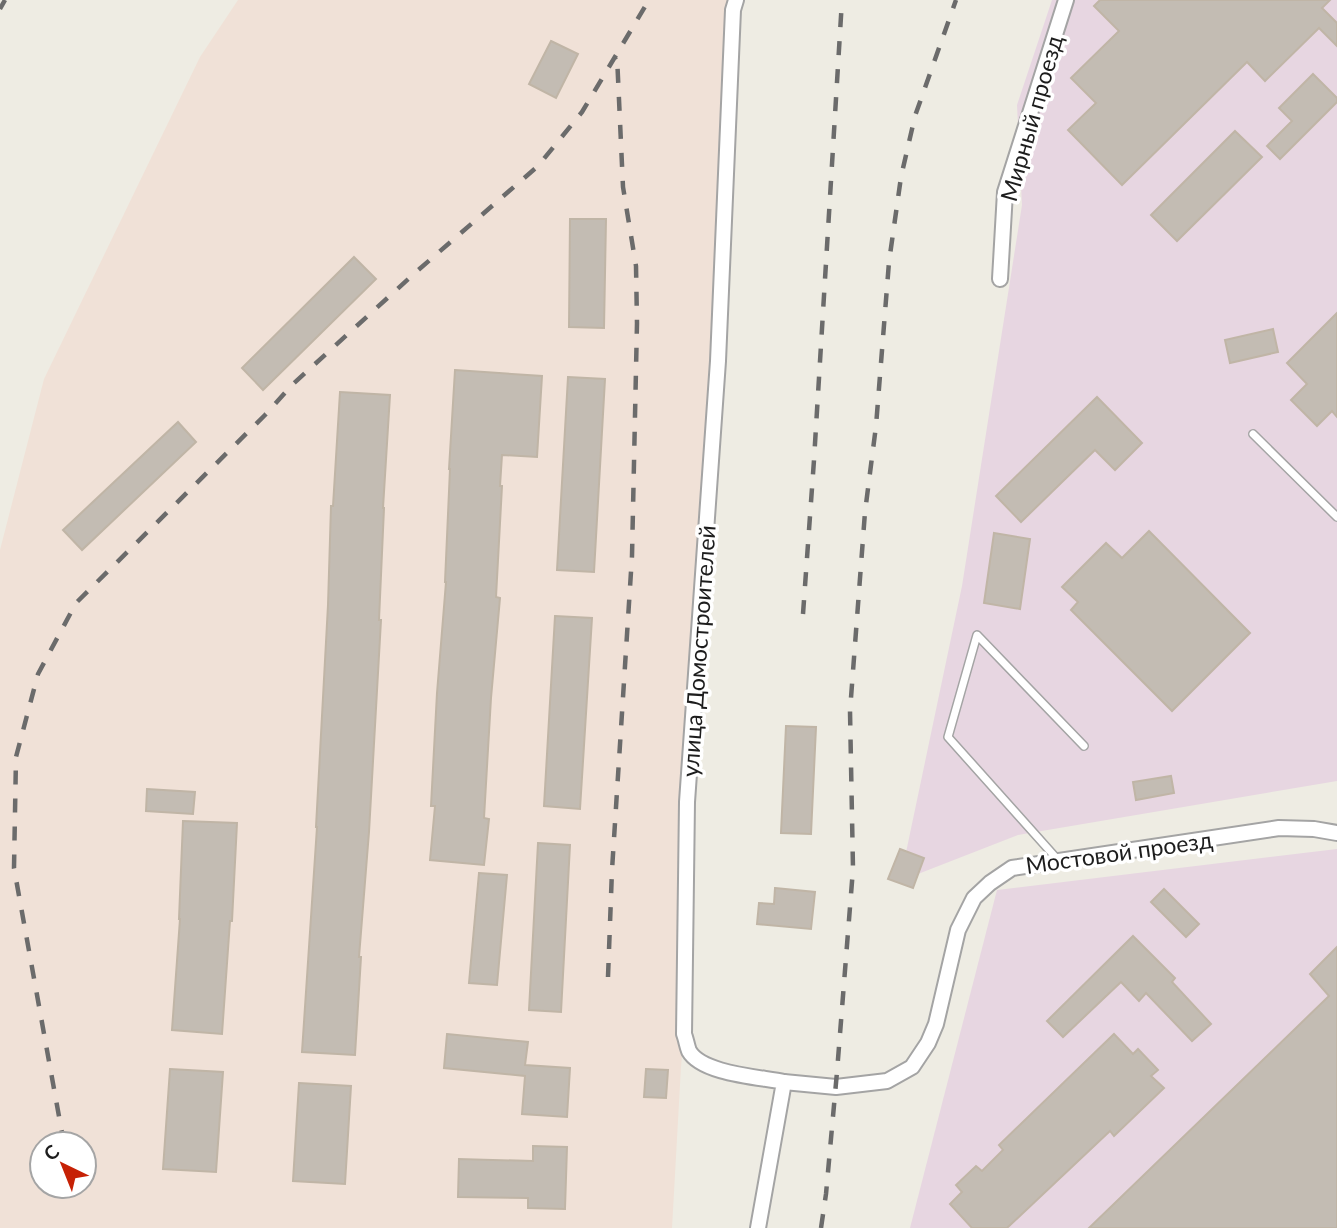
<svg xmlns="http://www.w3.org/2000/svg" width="1337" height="1228" font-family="Lato,sans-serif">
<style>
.industrial{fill:#e7d6e1}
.military{fill:#f0e1d7;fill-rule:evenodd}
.building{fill:#c3bcb3;stroke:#c0b5a6;stroke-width:2}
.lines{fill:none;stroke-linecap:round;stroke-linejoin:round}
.service-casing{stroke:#a4a4a4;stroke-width:10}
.minor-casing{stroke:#a4a4a4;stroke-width:18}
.service{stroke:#fff;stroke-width:7}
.minor{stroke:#fff;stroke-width:14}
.rail{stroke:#6b6b6b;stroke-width:4.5;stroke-dasharray:14 14;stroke-linecap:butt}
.labels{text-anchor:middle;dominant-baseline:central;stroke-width:7;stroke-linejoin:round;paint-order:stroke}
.street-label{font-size:23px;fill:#1d1d1d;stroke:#fff}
</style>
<rect width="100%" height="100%" fill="#eeece3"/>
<g class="industrial">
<polygon points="1052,0 1337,0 1337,781 1018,835 900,881 962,586 1022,205 1017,105"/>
<polygon points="1337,849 1337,1228 910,1228 997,890"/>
</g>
<path class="military" d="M238 0H736L687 802 684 1034 681 1067 672 1228H0V550L44 379 200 57ZM42 1144H84V1186H42Z"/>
<g class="building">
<polygon points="1100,0 1330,0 1322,8 1337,23 1337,46 1319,28 1265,81 1247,62 1122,185 1068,130 1096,103 1071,78 1119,31 1094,6"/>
<polygon points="551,41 578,54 556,98 529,84"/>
<polygon points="1313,74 1337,98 1337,102 1280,159 1267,146 1292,121 1279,108"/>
<polygon points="1235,131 1262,157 1177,241 1151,215"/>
<polygon points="570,219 606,219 604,328 569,327"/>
<polygon points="354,257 376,279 263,390 242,368"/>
<polygon points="1337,313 1337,417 1332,411 1317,426 1291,400 1307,384 1287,363"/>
<polygon points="1273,329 1278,352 1230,363 1225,340"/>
<polygon points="455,370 542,376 537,457 502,455 500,486 502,486 496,597 500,598 491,698 484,818 489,819 484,865 430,860 435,806 431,806 437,693 446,582 445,582 450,469 449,469"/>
<polygon points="568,377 605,379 594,572 557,570"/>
<polygon points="340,392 390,395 383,508 384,508 379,620 381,620 369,832 359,957 361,957 355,1055 302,1052 317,827 316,827 328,605 331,506 333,506"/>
<polygon points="1097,397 1142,443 1115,470 1095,450 1021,522 996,496"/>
<polygon points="178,422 196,442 82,550 63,530"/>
<polygon points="1149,531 1250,633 1172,711 1071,610 1078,602 1062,587 1106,543 1122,558"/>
<polygon points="994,533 1030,539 1020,609 984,603"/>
<polygon points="555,616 592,618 580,809 544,806"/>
<polygon points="786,726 816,727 811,834 781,833"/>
<polygon points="1171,776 1174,793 1136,800 1133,782"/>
<polygon points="147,789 195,792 193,814 146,811"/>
<polygon points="183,821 237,823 232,921 230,921 222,1034 172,1030 180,919 179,919"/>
<polygon points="538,843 570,845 561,1012 529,1010"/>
<polygon points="900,849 924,858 913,888 888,879"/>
<polygon points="479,873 507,875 497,985 469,983"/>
<polygon points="775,888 815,892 811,929 757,924 759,903 774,904"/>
<polygon points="1164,889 1199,924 1186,937 1151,902"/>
<polygon points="1133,936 1175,978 1172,982 1211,1024 1192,1041 1146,993 1139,1001 1121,982 1063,1037 1047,1021"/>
<polygon points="1337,947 1337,1228 1089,1228 1329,996 1310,974"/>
<polygon points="447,1034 528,1042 525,1065 570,1068 567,1117 522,1114 525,1076 444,1068"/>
<polygon points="1114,1034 1133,1054 1138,1049 1158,1070 1151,1076 1164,1088 1114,1136 1110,1131 1007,1228 972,1228 950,1204 962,1192 956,1185 976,1166 982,1171 1003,1150 999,1145"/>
<polygon points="170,1069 223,1072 216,1172 163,1169"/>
<polygon points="646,1069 668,1070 666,1098 644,1097"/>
<polygon points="299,1083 351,1086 345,1184 293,1181"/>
<polygon points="533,1146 567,1147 565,1209 528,1208 528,1198 458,1197 459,1159 533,1161"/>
</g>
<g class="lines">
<defs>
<g id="service">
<polyline points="1253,434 1337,517"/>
<polyline points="1058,860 948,737 977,635 1084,746"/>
</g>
<g id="minor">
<path d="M736 0 733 10 718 361 687 802 684 1034C686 1039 687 1046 689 1051 702 1074 760 1077 784 1082L758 1228"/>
<polyline points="1000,279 1005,192 1066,0"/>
<polyline points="784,1082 836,1087 887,1081 912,1067 928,1043 936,1024 958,930 974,898 990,883 1012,868 1279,828 1314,829 1337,833"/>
</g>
</defs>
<use href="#service" class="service-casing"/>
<use href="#minor" class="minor-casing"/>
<use href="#service" class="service"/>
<use href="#minor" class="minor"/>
<g class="rail">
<polyline points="0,9 5,0"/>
<polyline points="803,614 814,460 842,0"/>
<polyline points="608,977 612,870 632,556 637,323 636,266 623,187 617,56 615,58"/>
<polyline points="64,1144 14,868 16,757 38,674 76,603 265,415 293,384 416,272 538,166 582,112 649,0"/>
<polyline points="72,1186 72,1189"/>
<polyline points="821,1228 826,1194 837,1072 853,869 850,711 865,512 876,426 889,262 901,177 915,116 956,0"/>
</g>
</g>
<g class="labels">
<g class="street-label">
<text transform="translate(1031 118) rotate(-74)">Мирный проезд</text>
<text transform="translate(698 651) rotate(-86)">улица Домостроителей</text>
<text transform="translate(1119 852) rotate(-8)">Мостовой проезд</text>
</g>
</g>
<g transform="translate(63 1165) rotate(317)"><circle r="33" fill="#ffffff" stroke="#a5a5a5" stroke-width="2"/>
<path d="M0-5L12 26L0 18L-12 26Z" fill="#c62105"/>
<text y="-10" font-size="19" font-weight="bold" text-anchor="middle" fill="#1d1d1d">С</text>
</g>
</svg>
